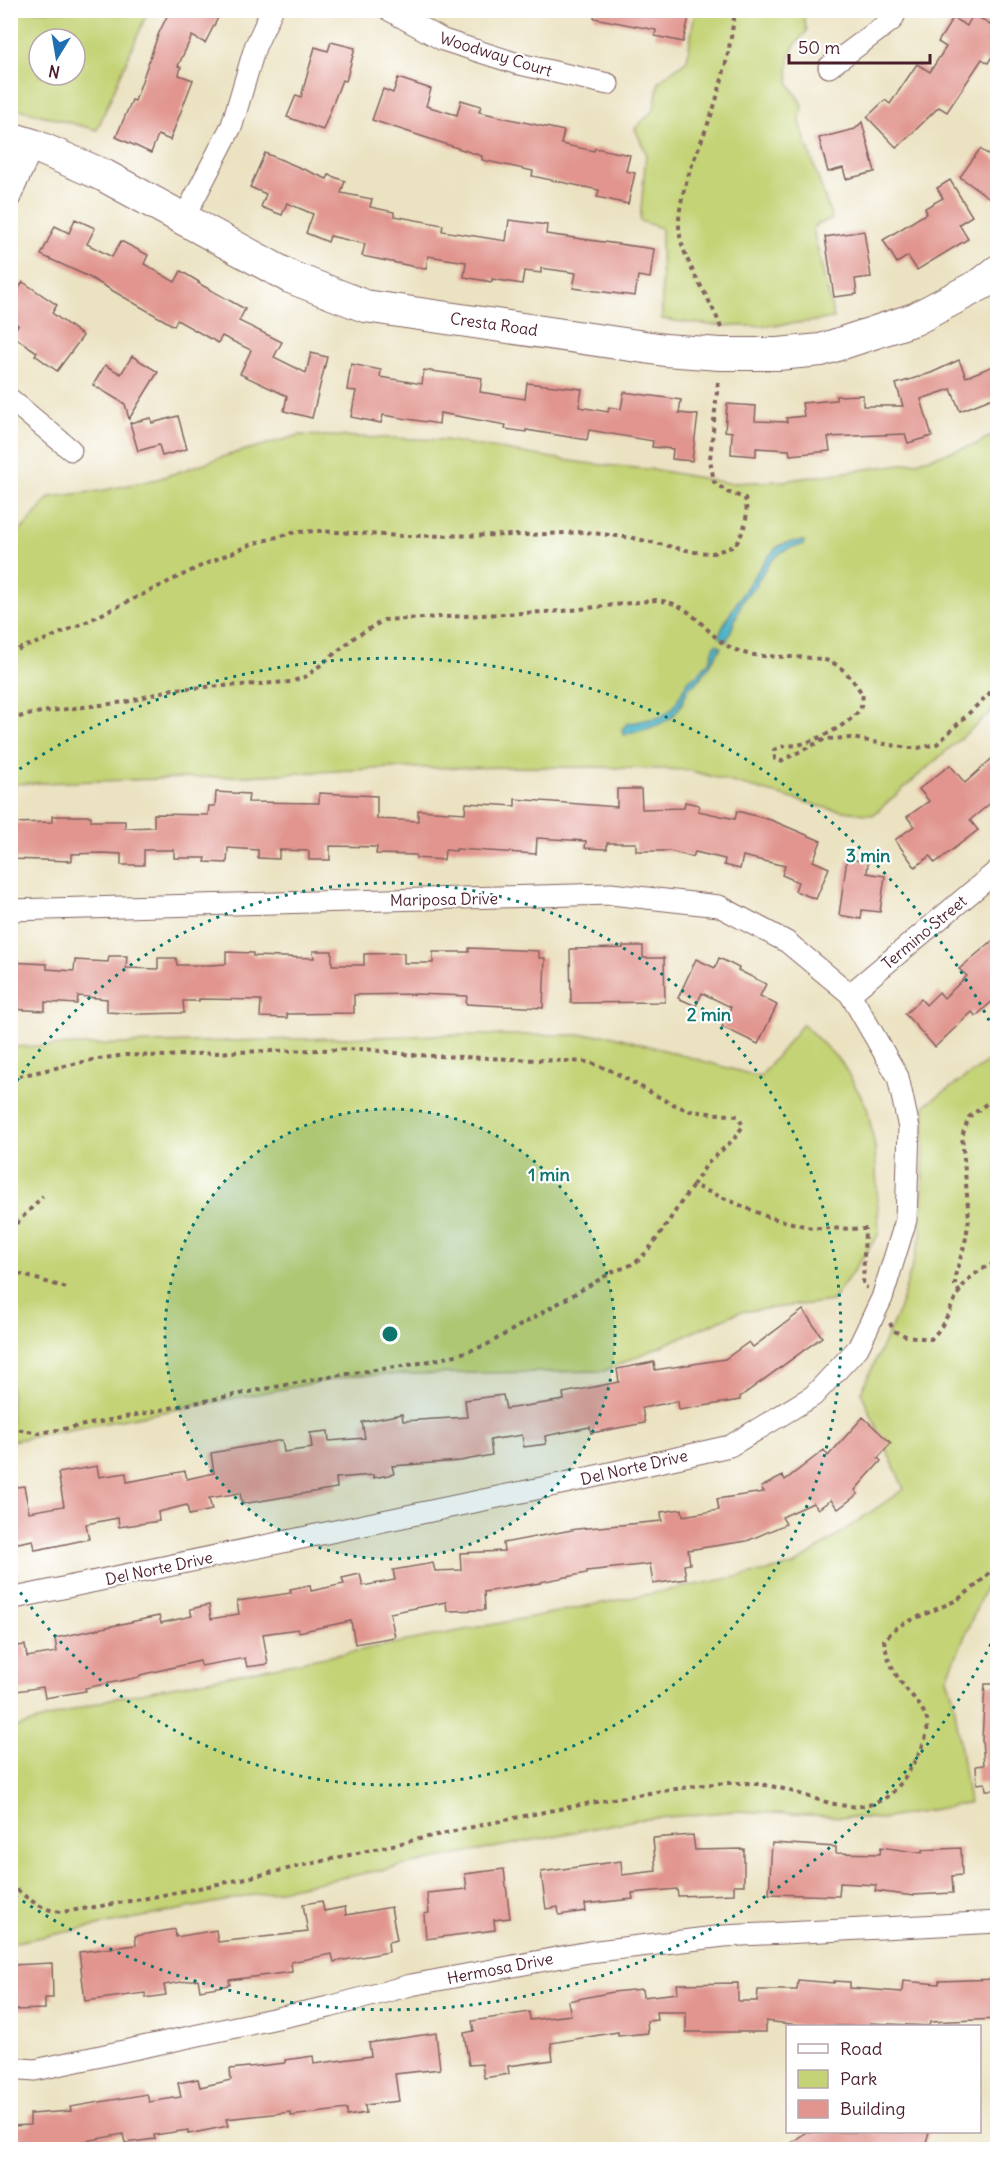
<svg xmlns="http://www.w3.org/2000/svg" width="1008" height="2160" font-family="Delius,sans-serif">
<style>
.green{fill:#c3d375;stroke:#867950;stroke-width:1.5;fill-rule:evenodd}
.water{fill:#4cb6c9;stroke:#4b6a7a;stroke-width:1.5}
.building{fill:#e1958e}
.lines{fill:none;stroke-linecap:round;stroke-linejoin:round}
.street-casing{stroke:#826360;stroke-width:23}
.secondary-casing{stroke:#826360;stroke-width:34}
.path{stroke:#826360;stroke-width:4;stroke-dasharray:4.5 4.5;stroke-linecap:butt}
.street{stroke:#fff;stroke-width:21}
.secondary{stroke:#fff;stroke-width:32}
.ring{fill:none;stroke:#0f766e;stroke-width:3;stroke-dasharray:3 6}
.labels{text-anchor:middle;dominant-baseline:central;stroke-width:4.5;stroke-linejoin:round;paint-order:stroke}
.street-label{font-size:16px;fill:#4a1f2b;stroke:#fff}
.centre{fill:#0f766e;stroke:#fff;stroke-width:3}
.ring-label{font-size:18px;text-anchor:middle;font-weight:bold;fill:#0f766e;stroke:#fff;stroke-width:4.5;stroke-linejoin:round;paint-order:stroke}
</style>
<rect width="100%" height="100%" fill="#fff"/>
<filter id="ink" filterUnits="userSpaceOnUse"><feTurbulence type="fractalNoise" baseFrequency=".0167" numOctaves="2"/><feDisplacementMap in="SourceGraphic" scale="12" xChannelSelector="R" yChannelSelector="G"/><feConvolveMatrix kernelMatrix="1 2 1 2 8 2 1 2 1" color-interpolation-filters="sRGB"/></filter>
<filter id="wash" filterUnits="userSpaceOnUse"><feTurbulence type="fractalNoise" baseFrequency=".008" numOctaves="4" result="noise"/><feDisplacementMap in="SourceGraphic" scale="24" xChannelSelector="R" yChannelSelector="G"/><feGaussianBlur stdDeviation="1.35" result="paint"/><feColorMatrix in="noise" values="0 0 0 0 0 0 0 0 0 0 0 0 0 0 0 0 0 1.4 0 .05"/><feComposite in="paint" operator="in"/></filter>
<g filter="url(#wash)">
<rect width="100%" height="100%" fill="#ebe2c1"/>
<g class="green">
<path d="M10 11H148L97 130 11 107ZM39 39H75V75H39Z"/>
<path d="M695 11H802L807 31 795 45 790 55 788 69 789 83 802 105 800 120 803 133 832 219 816 225 813 230 834 318C777 328 720 329 662 319L661 228 640 221 646 153 635 129 654 109 659 81 687 60Z"/>
<polygon points="997,432 997,707 873,815 830,809 688,770 594,767 389,768 246,776 11,784 11,542 50,497 100,491 158,479 228,455 300,435 445,440 583,463 657,470 728,483 783,481 916,462 977,444"/>
<polygon points="803,1024 842,1063 867,1107 875,1147 879,1234 832,1301 739,1312 604,1371 355,1375 11,1441 11,1047 444,1035 610,1035 760,1077"/>
<polygon points="997,1056 997,1577 986,1586 947,1678 953,1696 969,1803 882,1819 736,1811 635,1820 11,1943 11,1729 110,1699 793,1566 904,1489 861,1392 899,1310 921,1236 925,1105"/>
</g>
<g class="water">
<path d="M804 541 803 545C785 547 776 554 765 569 762 573 761 577 757 581V585C738 597 736 624 726 642L719 636C725 619 767 552 781 545 788 542 798 541 804 541Z"/>
<path d="M717 644 721 647C714 659 700 683 688 688 677 726 655 726 623 735L622 729 627 724 661 717 673 708 688 681 699 673 710 660 715 645Z"/>
</g>
<g id="blocks">
<g class="building">
<polygon points="170,10 222,10 205,43 192,36 178,66 181,67 179,75 193,80 170,140 158,135 151,153 116,137 132,100 135,101 158,35"/>
<polygon points="595,10 682,10 682,15 689,17 683,42 655,36 656,30 594,18"/>
<polygon points="973,14 997,28 992,37 998,40 998,47 988,63 982,59 947,112 939,107 897,148 867,117 885,100 890,104 917,64 930,72 946,47 938,42 953,18 967,26"/>
<polygon points="331,42 355,48 346,81 342,80 323,130 287,117 296,95 301,97 315,47 328,51"/>
<polygon points="398,78 431,89 426,106 457,115 461,100 481,106 479,112 564,131 561,144 594,151 595,148 630,155 626,171 635,173 628,204 597,197 599,190 532,176 533,171 482,160 482,156 372,120 383,89 393,93"/>
<polygon points="862,122 875,172 846,179 843,168 828,172 819,138 855,129"/>
<polygon points="980,149 998,161 998,190 991,199 960,177"/>
<polygon points="265,153 327,179 329,175 345,181 341,193 372,199 370,207 394,212 394,216 443,225 442,231 506,241 509,220 547,225 546,234 654,249 650,278 638,276 635,296 573,288 576,273 541,268 541,273 524,271 522,284 492,279 492,282 464,277 466,262 428,256 426,269 362,256 365,244 330,236 328,242 306,233 313,214 287,203 282,215 261,207 266,194 250,187"/>
<polygon points="950,180 972,216 959,224 968,239 917,270 908,256 897,263 883,240 927,213 925,208 943,198 937,188"/>
<polygon points="75,219 95,228 87,244 112,257 121,241 148,255 144,264 175,282 181,271 199,282 198,283 245,309 239,321 282,342 274,357 306,373 311,353 327,357 312,418 284,411 287,396 240,374 251,350 222,336 218,343 177,320 174,326 87,276 41,255 55,226 69,233"/>
<polygon points="864,231 871,277 855,279 857,294 834,297 825,237"/>
<polygon points="23,282 57,305 52,313 83,336 57,371 35,355 37,352 11,335 18,325 10,320 10,301"/>
<polygon points="132,356 158,372 129,419 125,404 93,385 105,365 121,374"/>
<polygon points="959,360 966,377 998,364 998,396 960,411 951,389 921,399 932,436 908,443 905,434 828,437 830,451 790,455 789,450 756,448 756,456 731,454 732,432 725,431 727,404 756,406 755,421 787,422 786,418 804,416 802,403 836,400 836,396 863,395 863,406 903,406 896,384 931,373"/>
<polygon points="351,364 381,370 380,377 422,384 424,370 482,378 480,392 525,399 527,383 582,389 579,407 608,412 609,407 621,409 624,392 681,400 679,413 698,415 692,461 672,459 673,449 652,447 653,441 589,430 587,440 526,430 526,432 505,429 506,425 440,413 439,424 383,415 381,423 351,417 356,391 347,390"/>
<polygon points="178,416 187,449 162,456 159,445 138,451 130,423 151,418 152,423"/>
<polygon points="998,753 998,797 970,820 978,830 935,863 930,856 915,867 895,840 914,826 907,817 929,801 919,789 950,765 965,783"/>
<polygon points="617,789 641,789 642,809 684,808 685,802 699,805 698,811 735,819 737,811 771,820 821,841 813,861 829,868 816,899 795,891 798,882 782,875 785,866 743,856 740,869 724,865 725,859 695,852 693,857 669,851 636,851 636,843 607,843 607,849 585,848 586,841 537,838 536,854 456,849 456,851 445,850 444,860 416,858 416,855 376,854 377,847 330,846 330,860 309,860 309,851 279,850 279,859 258,858 258,850 228,848 227,863 205,862 206,858 174,858 174,850 144,850 144,865 121,865 121,854 102,853 72,854 72,861 10,859 10,823 52,822 52,816 91,816 91,821 125,821 125,828 154,827 154,814 208,815 209,806 215,806 216,792 249,794 248,802 319,803 319,793 377,796 377,819 418,821 418,810 465,813 466,803 515,806 515,799 617,807"/>
<polygon points="847,859 868,862 867,873 885,876 880,912 862,910 861,919 839,915"/>
<polygon points="998,936 998,996 976,1016 972,1012 935,1047 905,1014 921,999 926,1005 939,992 944,998 967,976 959,969"/>
<polygon points="623,946 643,946 643,958 664,958 665,1002 571,1003 570,949 623,948"/>
<polygon points="469,948 539,951 539,958 545,958 543,1008 466,1004 467,996 416,994 354,995 354,1013 287,1014 287,1018 260,1017 261,1000 199,999 199,1001 183,1001 184,1013 141,1014 107,1012 107,999 78,996 77,1004 45,1002 45,1011 10,1009 10,962 47,964 47,969 74,971 75,960 108,962 109,956 127,956 126,968 158,969 158,958 176,958 177,965 210,965 226,964 226,952 253,953 253,956 314,958 313,951 332,951 332,965 364,965 364,954 404,953 404,963 433,963 433,952 469,952"/>
<polygon points="719,958 739,968 738,970 766,984 760,996 777,1005 758,1044 722,1027 731,1007 702,993 696,1006 678,998 696,959 715,968"/>
<polygon points="803,1310 822,1337 740,1397 740,1400 679,1410 678,1401 642,1408 645,1423 591,1433 590,1427 545,1436 546,1444 524,1447 522,1435 490,1440 492,1455 460,1461 392,1466 394,1474 373,1478 373,1475 336,1478 337,1488 242,1504 240,1493 209,1498 212,1510 189,1515 187,1505 158,1512 159,1521 119,1527 118,1518 86,1524 89,1539 56,1546 35,1550 33,1540 13,1544 10,1529 10,1488 24,1486 29,1512 64,1506 58,1473 97,1466 99,1477 126,1473 127,1482 185,1471 187,1479 214,1473 211,1453 282,1440 284,1452 312,1448 310,1433 328,1431 329,1441 365,1438 362,1422 402,1414 403,1421 467,1417 465,1400 503,1395 506,1409 564,1400 563,1393 619,1382 617,1369 654,1362 655,1370 725,1359 749,1342 753,1347"/>
<polygon points="863,1417 891,1443 878,1458 881,1461 855,1490 858,1494 838,1509 831,1500 818,1509 813,1503 782,1517 786,1524 747,1541 688,1550 690,1564 684,1565 686,1579 653,1584 650,1564 587,1571 587,1573 540,1582 540,1583 484,1592 485,1610 447,1611 446,1602 390,1613 395,1637 355,1644 351,1621 299,1632 298,1629 263,1634 268,1664 247,1667 245,1658 201,1666 200,1661 140,1675 140,1677 85,1688 86,1691 45,1698 43,1687 10,1692 10,1647 25,1645 27,1657 57,1652 55,1638 159,1616 161,1623 192,1616 190,1609 209,1605 211,1619 239,1614 237,1601 291,1593 290,1589 310,1585 311,1591 344,1584 342,1578 360,1574 363,1586 395,1580 393,1570 433,1563 435,1571 461,1570 460,1553 504,1551 503,1543 577,1529 662,1521 661,1512 682,1509 683,1516 719,1510 717,1499 764,1492 761,1487 783,1476 785,1480 824,1450 828,1456"/>
<polygon points="985,1684 998,1684 998,1790 986,1790 985,1783 977,1784 976,1766 984,1765 982,1740"/>
<polygon points="693,1835 695,1850 744,1849 744,1885 734,1885 734,1894 678,1896 677,1889 632,1893 633,1899 585,1904 586,1911 559,1915 558,1907 546,1909 541,1872 621,1861 622,1875 656,1871 653,1838"/>
<polygon points="772,1843 836,1847 836,1853 880,1854 881,1847 922,1853 922,1850 961,1848 962,1875 952,1876 953,1893 914,1895 914,1896 875,1891 876,1885 840,1883 839,1896 769,1894"/>
<polygon points="504,1869 510,1918 494,1920 495,1930 426,1939 424,1914 429,1913 427,1893 467,1889 465,1874"/>
<polygon points="322,1901 324,1911 345,1907 346,1915 391,1907 397,1940 388,1942 389,1952 334,1962 332,1954 291,1962 292,1972 229,1980 230,1985 200,1990 198,1979 164,1985 166,1995 146,1998 145,1993 85,2001 79,1952 136,1945 135,1936 175,1929 176,1937 216,1930 218,1942 308,1932 303,1904"/>
<polygon points="52,1963 53,1998 45,1998 45,2009 14,2010 12,1965"/>
<polygon points="998,1979 998,2019 930,2022 929,2026 871,2023 871,2026 798,2026 798,2025 766,2021 766,2032 686,2032 686,2012 656,2012 657,2020 647,2021 648,2033 618,2036 618,2032 551,2043 553,2060 508,2066 509,2074 484,2078 482,2064 469,2065 464,2033 474,2031 472,2021 529,2012 530,2020 571,2015 568,2001 613,1992 642,1989 643,1997 678,1993 677,1984 738,1983 738,2001 757,2001 758,1990 797,1990 798,1980 834,1983 834,1981 850,1982 850,1988 902,1992 903,1981 939,1984 939,1981"/>
<polygon points="436,2033 440,2069 395,2074 399,2101 365,2105 366,2113 347,2116 347,2109 291,2116 291,2112 226,2119 228,2126 188,2134 188,2130 154,2135 155,2139 125,2143 123,2134 53,2147 54,2150 13,2150 12,2126 30,2125 30,2114 71,2111 70,2107 147,2094 149,2102 181,2097 178,2083 198,2079 200,2087 231,2080 230,2069 285,2063 285,2060 313,2056 314,2064 371,2056 369,2043"/>
<polygon points="806,2132 929,2132 924,2150 782,2150"/>
</g>
</g>
</g>
<g filter="url(#ink)">
<use href="#blocks" fill-opacity="0" stroke="#826360" stroke-width="1.5"/>
<g class="lines">
<defs>
<g id="street">
<polyline points="389,10 443,40 515,63 608,84"/>
<polyline points="829,67 892,20 897,10"/>
<polyline points="10,197 33,145"/>
<polyline points="184,218 232,125 255,47 272,10"/>
<polyline points="10,399 71,450"/>
<polyline points="10,910 611,894 719,906 787,942 850,994 898,1077 909,1128 906,1220 882,1298 858,1348 813,1396 730,1446 565,1483 10,1599"/>
<polyline points="850,994 998,870"/>
<polyline points="10,2068 35,2070 329,2007 411,1985 589,1952 724,1936 998,1922"/>
</g>
<polyline id="secondary" points="10,138 33,145 105,176 290,277 365,306 665,350 720,354 778,354 821,350 915,319 983,283 998,271"/>
</defs>
<use href="#street" class="street-casing"/>
<use href="#secondary" class="secondary-casing"/>
<g class="path">
<polyline points="10,27 14,10"/>
<path d="M721 328C710 296 687 270 680 236 673 197 703 142 715 104 724 74 731 43 735 10"/>
<path d="M10 654 21 648 47 639 86 622 203 565 252 544 295 532 320 531 402 536 526 535 585 532 633 538 695 552 713 553 735 546C745 529 749 518 745 498L727 492 714 482 710 459 718 382"/>
<path d="M10 719 41 712 126 702 173 689 291 682 307 676 355 637 384 620 563 611 656 600C700 604 704 641 744 653 767 660 819 653 835 664 848 672 855 683 863 695 862 699 862 705 860 709 851 724 814 742 797 745 788 746 783 745 774 750L775 759 781 761 825 739 851 738 908 748H918L937 744 998 685"/>
<polyline points="10,1078 92,1060 125,1055 166,1056 231,1052 365,1049 412,1055 589,1062 612,1071 670,1103 690,1111 738,1116 743,1126 734,1139 707,1164 693,1185 768,1217 812,1228 865,1229 863,1285 867,1288"/>
<polyline points="10,1230 43,1196"/>
<polyline points="10,1271 70,1289"/>
<polyline points="960,1293 955,1285 955,1276 965,1243 969,1219 962,1136 969,1117 998,1095"/>
<path d="M890 1323 894 1331 906 1336 931 1339C949 1321 952 1299 966 1282 975 1272 986 1267 998 1261"/>
<path d="M10 1428 39 1433 52 1431C141 1415 229 1395 318 1379 374 1368 435 1366 488 1344L614 1271C621 1269 630 1266 636 1262 657 1245 675 1208 693 1186"/>
<path d="M10 1884C26 1897 41 1911 62 1912 271 1882 474 1817 683 1788 713 1783 745 1780 775 1787 810 1794 855 1821 888 1796 899 1788 906 1775 913 1764 920 1754 930 1732 927 1720 922 1704 907 1692 898 1678 891 1666 886 1654 884 1640L898 1626 957 1600 977 1585 998 1564"/>
</g>
<use href="#street" class="street"/>
<use href="#secondary" class="secondary"/>
</g>
</g>
<circle cx="390" cy="1334" r="225" fill="#0f766e" fill-opacity=".12"/>
<g class="ring">
<circle cx="390" cy="1334" r="225"/>
<path d="M12 1088A451 451 0 1 1 12 1580"/>
<path d="M995 1636A676 676 0 0 1 12 1894M12 774A676 676 0 0 1 995 1032"/>
</g>
<g class="labels">
<g class="street-label">
<text transform="translate(496 54) rotate(17)">Woodway Court</text>
<text transform="translate(494 324) rotate(8)">Cresta Road</text>
<text transform="translate(444 899) rotate(-1)">Mariposa Drive</text>
<text transform="translate(924 932) rotate(-40)">Termino Street</text>
<text transform="translate(634 1467) rotate(-13)">Del Norte Drive</text>
<text transform="translate(159 1568) rotate(-12)">Del Norte Drive</text>
<text transform="translate(500 1968) rotate(-11)">Hermosa Drive</text>
</g>
</g>
<circle cx="390" cy="1334" r="9" class="centre"/>
<g class="ring-label">
<text x="868" y="862">3 min</text>
<text x="709" y="1021">2 min</text>
<text x="549" y="1181">1 min</text>
</g>
<rect width="1008" height="2160" fill="none" stroke="#fff" stroke-width="36"/>
<rect x="786" y="2025" width="195" height="108" fill="#ffffff" stroke="#b7a5aa" stroke-width="1.5"/>
<rect x="798" y="2044" width="30" height="9" fill="#ffffff" stroke="#b7a5aa" stroke-width="1.5"/>
<text x="840" y="2055" font-size="18" fill="#4a1f2b">Road</text>
<rect x="798" y="2070" width="30" height="18" fill="#c3d375" stroke="#b7a5aa" stroke-width="1.5"/>
<text x="840" y="2085" font-size="18" fill="#4a1f2b">Park</text>
<rect x="798" y="2100" width="30" height="18" fill="#e1958e" stroke="#b7a5aa" stroke-width="1.5"/>
<text x="840" y="2115" font-size="18" fill="#4a1f2b">Building</text>
<g transform="translate(57 57) rotate(191)"><circle r="28" fill="#ffffff" stroke="#b7a5aa" stroke-width="1.5"/>
<path d="M0-4.5L10 22L0 15L-10 22Z" fill="#1f6fb2"/>
<text y="-9" font-size="16" font-weight="bold" text-anchor="middle" fill="#4a1f2b">N</text>
</g>
<path d="M789 54v9h141v-9" fill="none" stroke="#4a1f2b" stroke-width="3"/>
<text x="798" y="54" font-size="18" fill="#4a1f2b" stroke="#ffffff" stroke-width="4.5" paint-order="stroke">50 m</text>
</svg>
